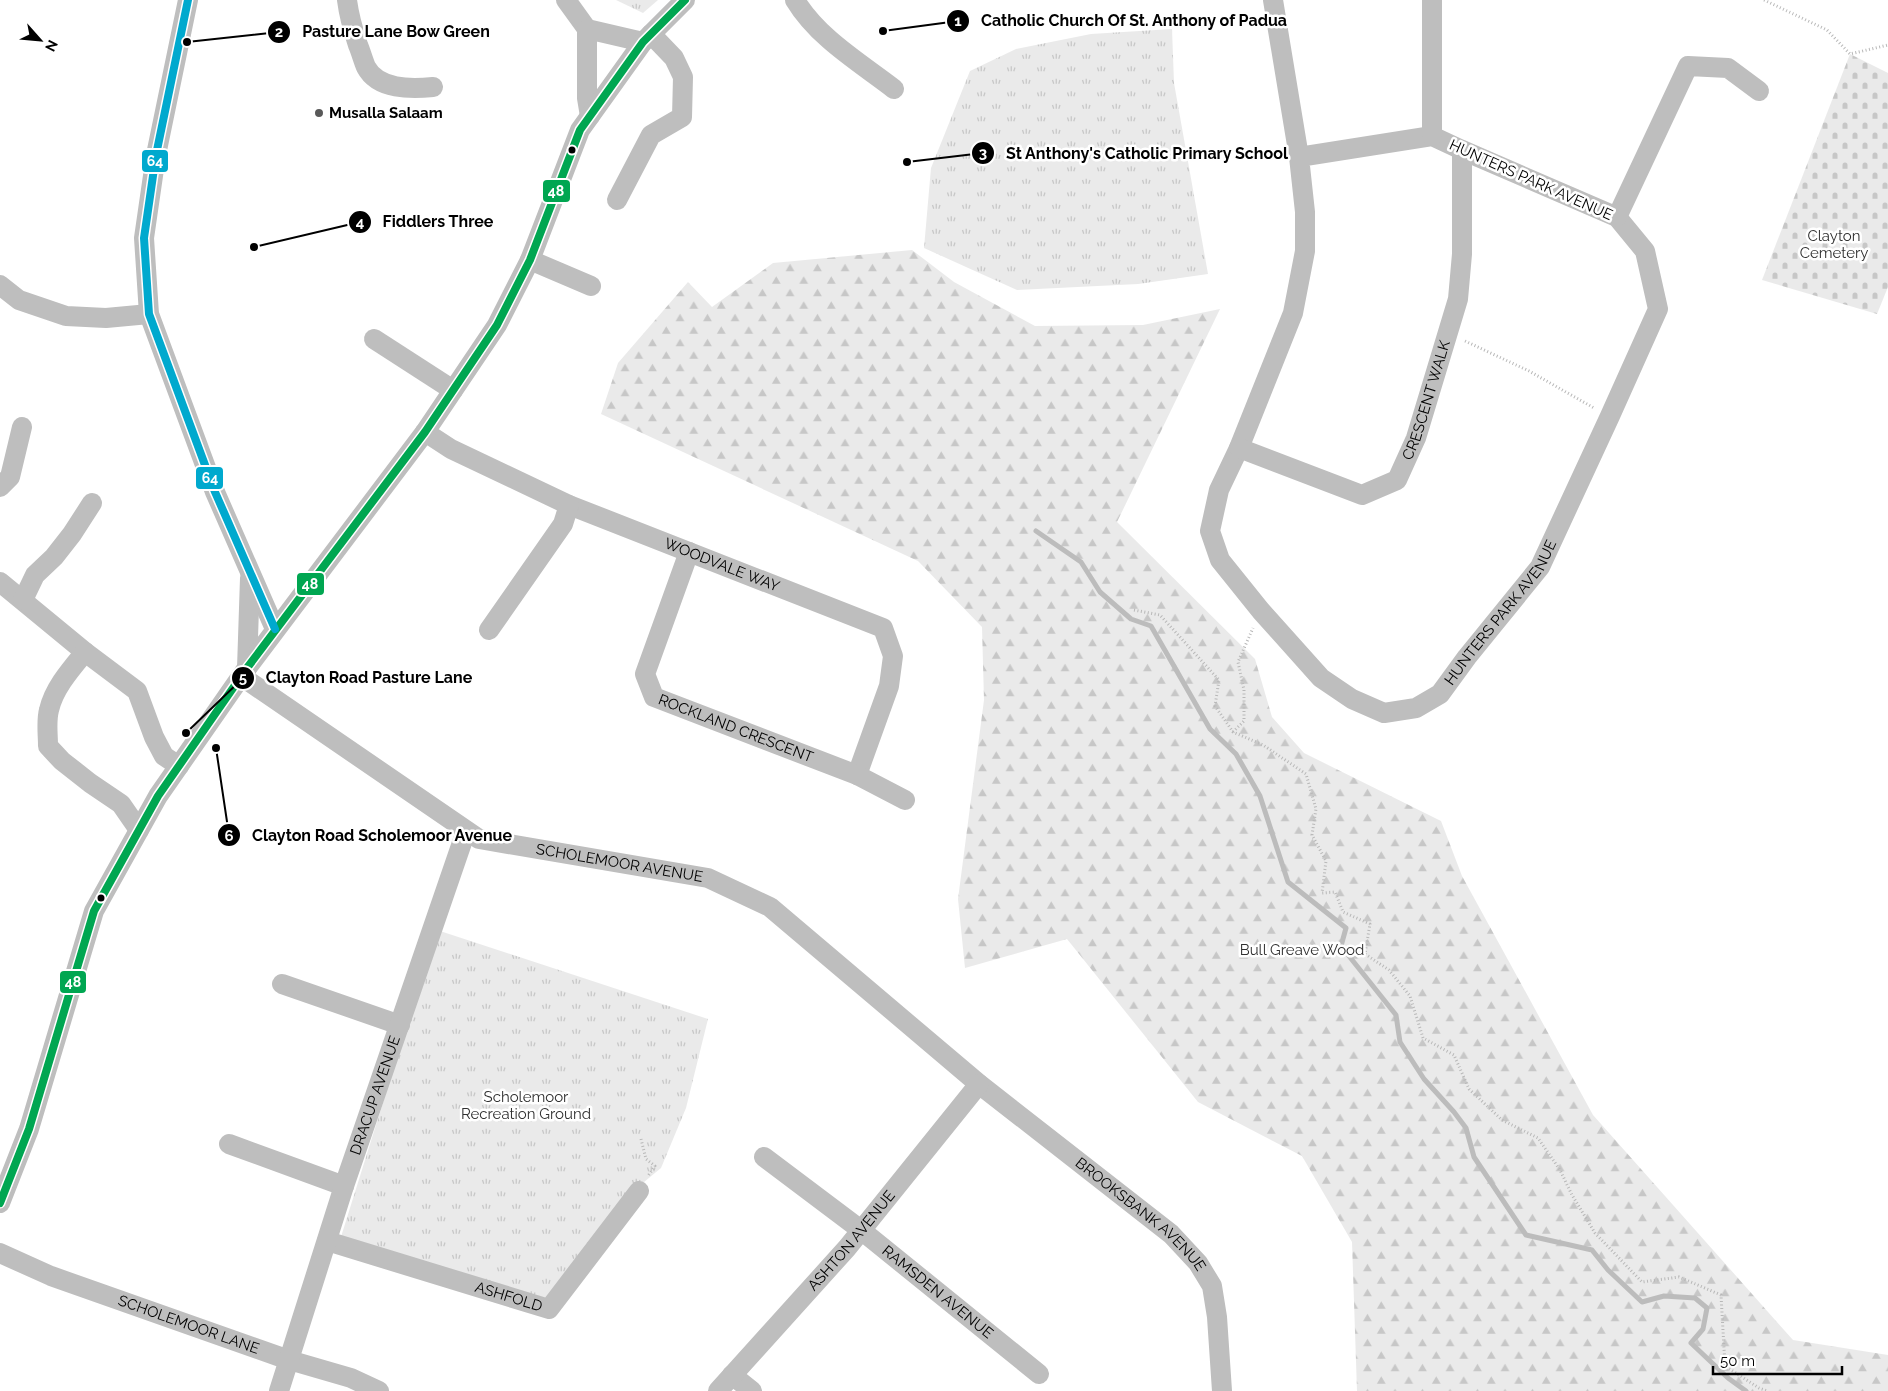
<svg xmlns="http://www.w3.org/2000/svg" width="1888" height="1391" font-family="Raleway,sans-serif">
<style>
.grass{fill:url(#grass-tufts)}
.forest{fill:url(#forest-firs)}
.cemetery{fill:url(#cemetery-stones)}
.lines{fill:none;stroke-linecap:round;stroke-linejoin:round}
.stream{stroke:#bcbcbc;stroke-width:5}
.path{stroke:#b8b8b8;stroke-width:3;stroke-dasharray:1 2.5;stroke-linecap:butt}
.minor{stroke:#bebebe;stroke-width:20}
.bus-1-casing{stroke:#fff;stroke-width:11}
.bus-2-casing{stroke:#fff;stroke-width:11}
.bus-1{stroke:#00a651;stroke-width:8}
.bus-2{stroke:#00a9ce;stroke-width:8}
.poi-dot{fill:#595959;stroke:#fff;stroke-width:2}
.bus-dot{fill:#000;stroke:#fff;stroke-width:2}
.labels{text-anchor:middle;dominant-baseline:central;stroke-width:5;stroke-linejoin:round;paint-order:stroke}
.poi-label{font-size:15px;font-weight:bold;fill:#000;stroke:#fff;text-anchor:start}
.street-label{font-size:15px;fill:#000;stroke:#fff}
.park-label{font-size:15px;fill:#303030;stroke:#fff}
.leader{fill:none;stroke:#000;stroke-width:2}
.callout-dot{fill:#000;stroke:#fff;stroke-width:2}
.mark-label{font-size:15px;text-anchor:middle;font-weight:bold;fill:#fff}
.callout-label{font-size:16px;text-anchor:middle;font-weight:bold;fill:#000;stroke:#fff;stroke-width:5;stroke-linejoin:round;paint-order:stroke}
.line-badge{stroke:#fff;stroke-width:2}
.badge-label{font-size:14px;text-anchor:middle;font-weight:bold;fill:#fff}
</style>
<defs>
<pattern id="grass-tufts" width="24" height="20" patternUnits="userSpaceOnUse" patternTransform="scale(1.25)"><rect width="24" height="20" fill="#eaeaea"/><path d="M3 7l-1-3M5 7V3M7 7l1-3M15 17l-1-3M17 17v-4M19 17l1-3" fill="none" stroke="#c7c7c7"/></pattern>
<pattern id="forest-firs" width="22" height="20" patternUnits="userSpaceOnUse" patternTransform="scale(1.25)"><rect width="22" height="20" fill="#eaeaea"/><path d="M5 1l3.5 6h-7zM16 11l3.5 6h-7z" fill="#c7c7c7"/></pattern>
<pattern id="cemetery-stones" width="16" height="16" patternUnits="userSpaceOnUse" patternTransform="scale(1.25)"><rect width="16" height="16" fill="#eaeaea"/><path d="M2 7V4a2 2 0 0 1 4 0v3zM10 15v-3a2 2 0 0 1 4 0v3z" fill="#c7c7c7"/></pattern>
</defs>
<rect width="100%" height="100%" fill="#fff"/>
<g class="grass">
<polygon points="616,0 658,0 643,13"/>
<polygon points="1172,29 1174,83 1208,274 1138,284 1017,290 924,248 931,168 970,71 1016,49 1091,34"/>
<polygon points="440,931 708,1019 686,1108 661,1168 638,1187 546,1305 340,1240 406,1029"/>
</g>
<polygon class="forest" points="912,250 954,282 1035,326 1143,325 1220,309 1117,522 1255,659 1272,717 1304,753 1441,821 1462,876 1593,1115 1793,1340 1888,1355 1888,1391 1357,1391 1352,1242 1302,1156 1198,1102 1067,939 965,968 958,899 984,700 982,627 918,561 601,414 618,363 688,282 712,307 773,263"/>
<polygon class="cemetery" points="1850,54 1888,73 1888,287 1877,314 1762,280"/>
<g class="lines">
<polyline class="stream" points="1036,531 1081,562 1100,592 1131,619 1151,626 1210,729 1236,754 1260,796 1288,882 1346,928 1341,946 1396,1015 1400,1042 1424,1079 1454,1112 1466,1128 1474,1157 1526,1235 1592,1250 1608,1270 1642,1302 1664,1296 1695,1298 1707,1308 1703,1329 1691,1343 1728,1378 1746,1391"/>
<g class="path">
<polyline points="1764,0 1827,30 1850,54 1888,45"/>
<polyline points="1465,341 1529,371 1594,408"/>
<polyline points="1134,610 1160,615 1219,680 1215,706 1233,732 1263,745 1306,774 1316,809 1312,835 1326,861 1322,893 1335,892 1343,912 1370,924 1365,954 1389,970 1410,996 1423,1038 1454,1055 1469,1089 1502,1120 1538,1138 1560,1170 1572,1195 1595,1233 1642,1282 1679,1277 1721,1295 1725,1366 1759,1388 1767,1391"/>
<polyline points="1233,732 1244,721 1244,690 1238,662 1253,628"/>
<polyline points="641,1139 646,1159 655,1166 648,1176"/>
</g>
<g class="minor">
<polyline points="188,0 156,155 144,238 149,314 215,492 275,629"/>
<path d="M347 0C349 16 353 30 358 45 361 52 363 60 366 67 378 90 411 89 433 87"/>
<polyline points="566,0 587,29"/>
<path d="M795 0C818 38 859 62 894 89"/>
<path id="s1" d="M1273 0 1299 157 1305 212V251L1293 313 1239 448 1219 490 1210 531 1220 560 1261 611 1321 678 1352 699 1384 713 1416 708 1440 694 1467 657 1540 567 1610 416 1658 309 1645 251 1617 217 1462 150 1432 136 1299 157"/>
<polyline points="1432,0 1432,136"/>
<polyline points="590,116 587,98 587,29 643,42"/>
<polyline points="617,200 651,135 682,117 683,77 674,58 651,34"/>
<polyline points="1617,217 1688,66 1728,68 1759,91"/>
<polyline points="530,260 591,286"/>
<polyline points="0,285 19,300 66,316 106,318 149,314"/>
<polyline points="374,339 453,390"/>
<path id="s2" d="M425 432 451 449 569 505 883 628 893 656 889 686 857 775"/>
<path id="s3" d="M1239 448 1362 495 1397 480 1416 438 1458 299 1462 254V150"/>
<polyline points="0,487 10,477 22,427"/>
<path id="s4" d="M689 552 645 674 654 697 857 775 905 800"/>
<polyline points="0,582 85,652"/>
<polyline points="23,600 35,575 54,557 72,534 92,503"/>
<polyline points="489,630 563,524 569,505"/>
<polyline points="247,668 250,578"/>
<path id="s5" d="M241 676 479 839 708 878 770 907 979 1084 1171 1234 1198 1263 1212 1286 1217 1317 1222 1391"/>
<path d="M139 830 121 804 90 783 62 761 48 746C48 734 46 721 49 710 54 688 71 669 85 652L137 691 154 737 164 756 179 766"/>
<polyline points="282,984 400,1025"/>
<polyline points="229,1144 344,1186"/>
<path id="s6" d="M764 1157 861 1230 1039 1374"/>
<polyline points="0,1203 29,1129 94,911 158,796 247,668 425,432 497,325 530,260 580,130 643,42 685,0"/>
<path id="s7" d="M327 1241 549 1309 639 1191"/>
<path id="s8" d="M0 1253 51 1276 289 1360 351 1378 379 1391"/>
<polyline points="732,1375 752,1391"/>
<path id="s9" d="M279 1391 344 1186 466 831"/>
<path id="s10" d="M718 1391 847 1248 979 1084"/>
</g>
<defs>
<polyline id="bus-1" points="0,1203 29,1129 94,911 158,796 247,668 425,432 497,325 530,260 580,130 643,42 685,0"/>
<polyline id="bus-2" points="188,0 156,155 144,238 149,314 215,492 275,629"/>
</defs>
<use href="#bus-1" class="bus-1-casing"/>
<use href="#bus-2" class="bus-2-casing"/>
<use href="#bus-1" class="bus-1"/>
<use href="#bus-2" class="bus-2"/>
</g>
<circle class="poi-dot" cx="319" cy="113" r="5"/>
<g class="bus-dot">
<circle cx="572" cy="150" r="4.5"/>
<circle cx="101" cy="898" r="4.5"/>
</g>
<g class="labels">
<g class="poi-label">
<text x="329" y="113">Musalla Salaam</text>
</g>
<g class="street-label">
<text transform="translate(1531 180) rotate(24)">HUNTERS PARK AVENUE</text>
<text stroke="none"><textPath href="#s3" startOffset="255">CRESCENT WALK</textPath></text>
<text stroke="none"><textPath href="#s2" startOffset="326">WOODVALE WAY</textPath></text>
<text stroke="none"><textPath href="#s1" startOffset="971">HUNTERS PARK AVENUE</textPath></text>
<text stroke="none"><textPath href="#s4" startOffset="242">ROCKLAND CRESCENT</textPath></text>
<text stroke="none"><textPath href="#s5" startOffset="431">SCHOLEMOOR AVENUE</textPath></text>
<text stroke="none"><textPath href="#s9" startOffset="311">DRACUP AVENUE</textPath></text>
<text stroke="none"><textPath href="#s5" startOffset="1071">BROOKSBANK AVENUE</textPath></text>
<text stroke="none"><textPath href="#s10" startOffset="201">ASHTON AVENUE</textPath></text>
<text stroke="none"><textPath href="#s6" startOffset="220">RAMSDEN AVENUE</textPath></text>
<text stroke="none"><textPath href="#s7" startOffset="190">ASHFOLD</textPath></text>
<text stroke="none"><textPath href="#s8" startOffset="202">SCHOLEMOOR LANE</textPath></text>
</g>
<g class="park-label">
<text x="1834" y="236">Clayton<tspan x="1834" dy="17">Cemetery</tspan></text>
<text x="1302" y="950">Bull Greave Wood</text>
<text x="526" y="1097">Scholemoor<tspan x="526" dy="17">Recreation Ground</tspan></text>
</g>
</g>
<path class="leader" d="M883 31L958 21M187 42L279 32M907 162L983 153M254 247L360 222M186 733L243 678M216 748L229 835"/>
<g class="callout-dot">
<circle cx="883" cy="31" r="5"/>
<circle cx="187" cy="42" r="5"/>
<circle cx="907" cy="162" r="5"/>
<circle cx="254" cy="247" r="5"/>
<circle cx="186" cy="733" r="5"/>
<circle cx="216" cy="748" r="5"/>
<circle cx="958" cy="21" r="12"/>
<circle cx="279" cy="32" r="12"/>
<circle cx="983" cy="153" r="12"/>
<circle cx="360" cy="222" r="12"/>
<circle cx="243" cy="678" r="12"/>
<circle cx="229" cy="835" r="12"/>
</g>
<g class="mark-label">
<text x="958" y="26">1</text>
<text x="279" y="37">2</text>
<text x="983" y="158">3</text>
<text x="360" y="227">4</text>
<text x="243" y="683">5</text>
<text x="229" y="841">6</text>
</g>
<g class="callout-label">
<text x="1134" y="26">Catholic Church Of St. Anthony of Padua</text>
<text x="396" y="37">Pasture Lane Bow Green</text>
<text x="1147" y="159">St Anthony's Catholic Primary School</text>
<text x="438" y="227">Fiddlers Three</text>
<text x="369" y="683">Clayton Road Pasture Lane</text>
<text x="382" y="841">Clayton Road Scholemoor Avenue</text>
</g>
<g class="line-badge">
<rect x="141" y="149" width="28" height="24" rx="5" fill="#00a9ce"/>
<rect x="542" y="179" width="29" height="24" rx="5" fill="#00a651"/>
<rect x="195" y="466" width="29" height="24" rx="5" fill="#00a9ce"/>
<rect x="296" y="572" width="29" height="24" rx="5" fill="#00a651"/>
<rect x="59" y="970" width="28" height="24" rx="5" fill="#00a651"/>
</g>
<g class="badge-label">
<text x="155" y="166">64</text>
<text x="556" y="196">48</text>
<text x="210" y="483">64</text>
<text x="310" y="589">48</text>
<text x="73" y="987">48</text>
</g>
<g transform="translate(40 40) rotate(117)" stroke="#ffffff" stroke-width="4" paint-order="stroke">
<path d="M0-4L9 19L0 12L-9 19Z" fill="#000000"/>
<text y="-8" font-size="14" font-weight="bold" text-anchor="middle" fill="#000000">N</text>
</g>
<path d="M1713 1366v8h129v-8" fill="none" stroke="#000000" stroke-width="2.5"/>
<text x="1720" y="1366" font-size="15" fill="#000000" stroke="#ffffff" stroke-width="4" paint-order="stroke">50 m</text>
</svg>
